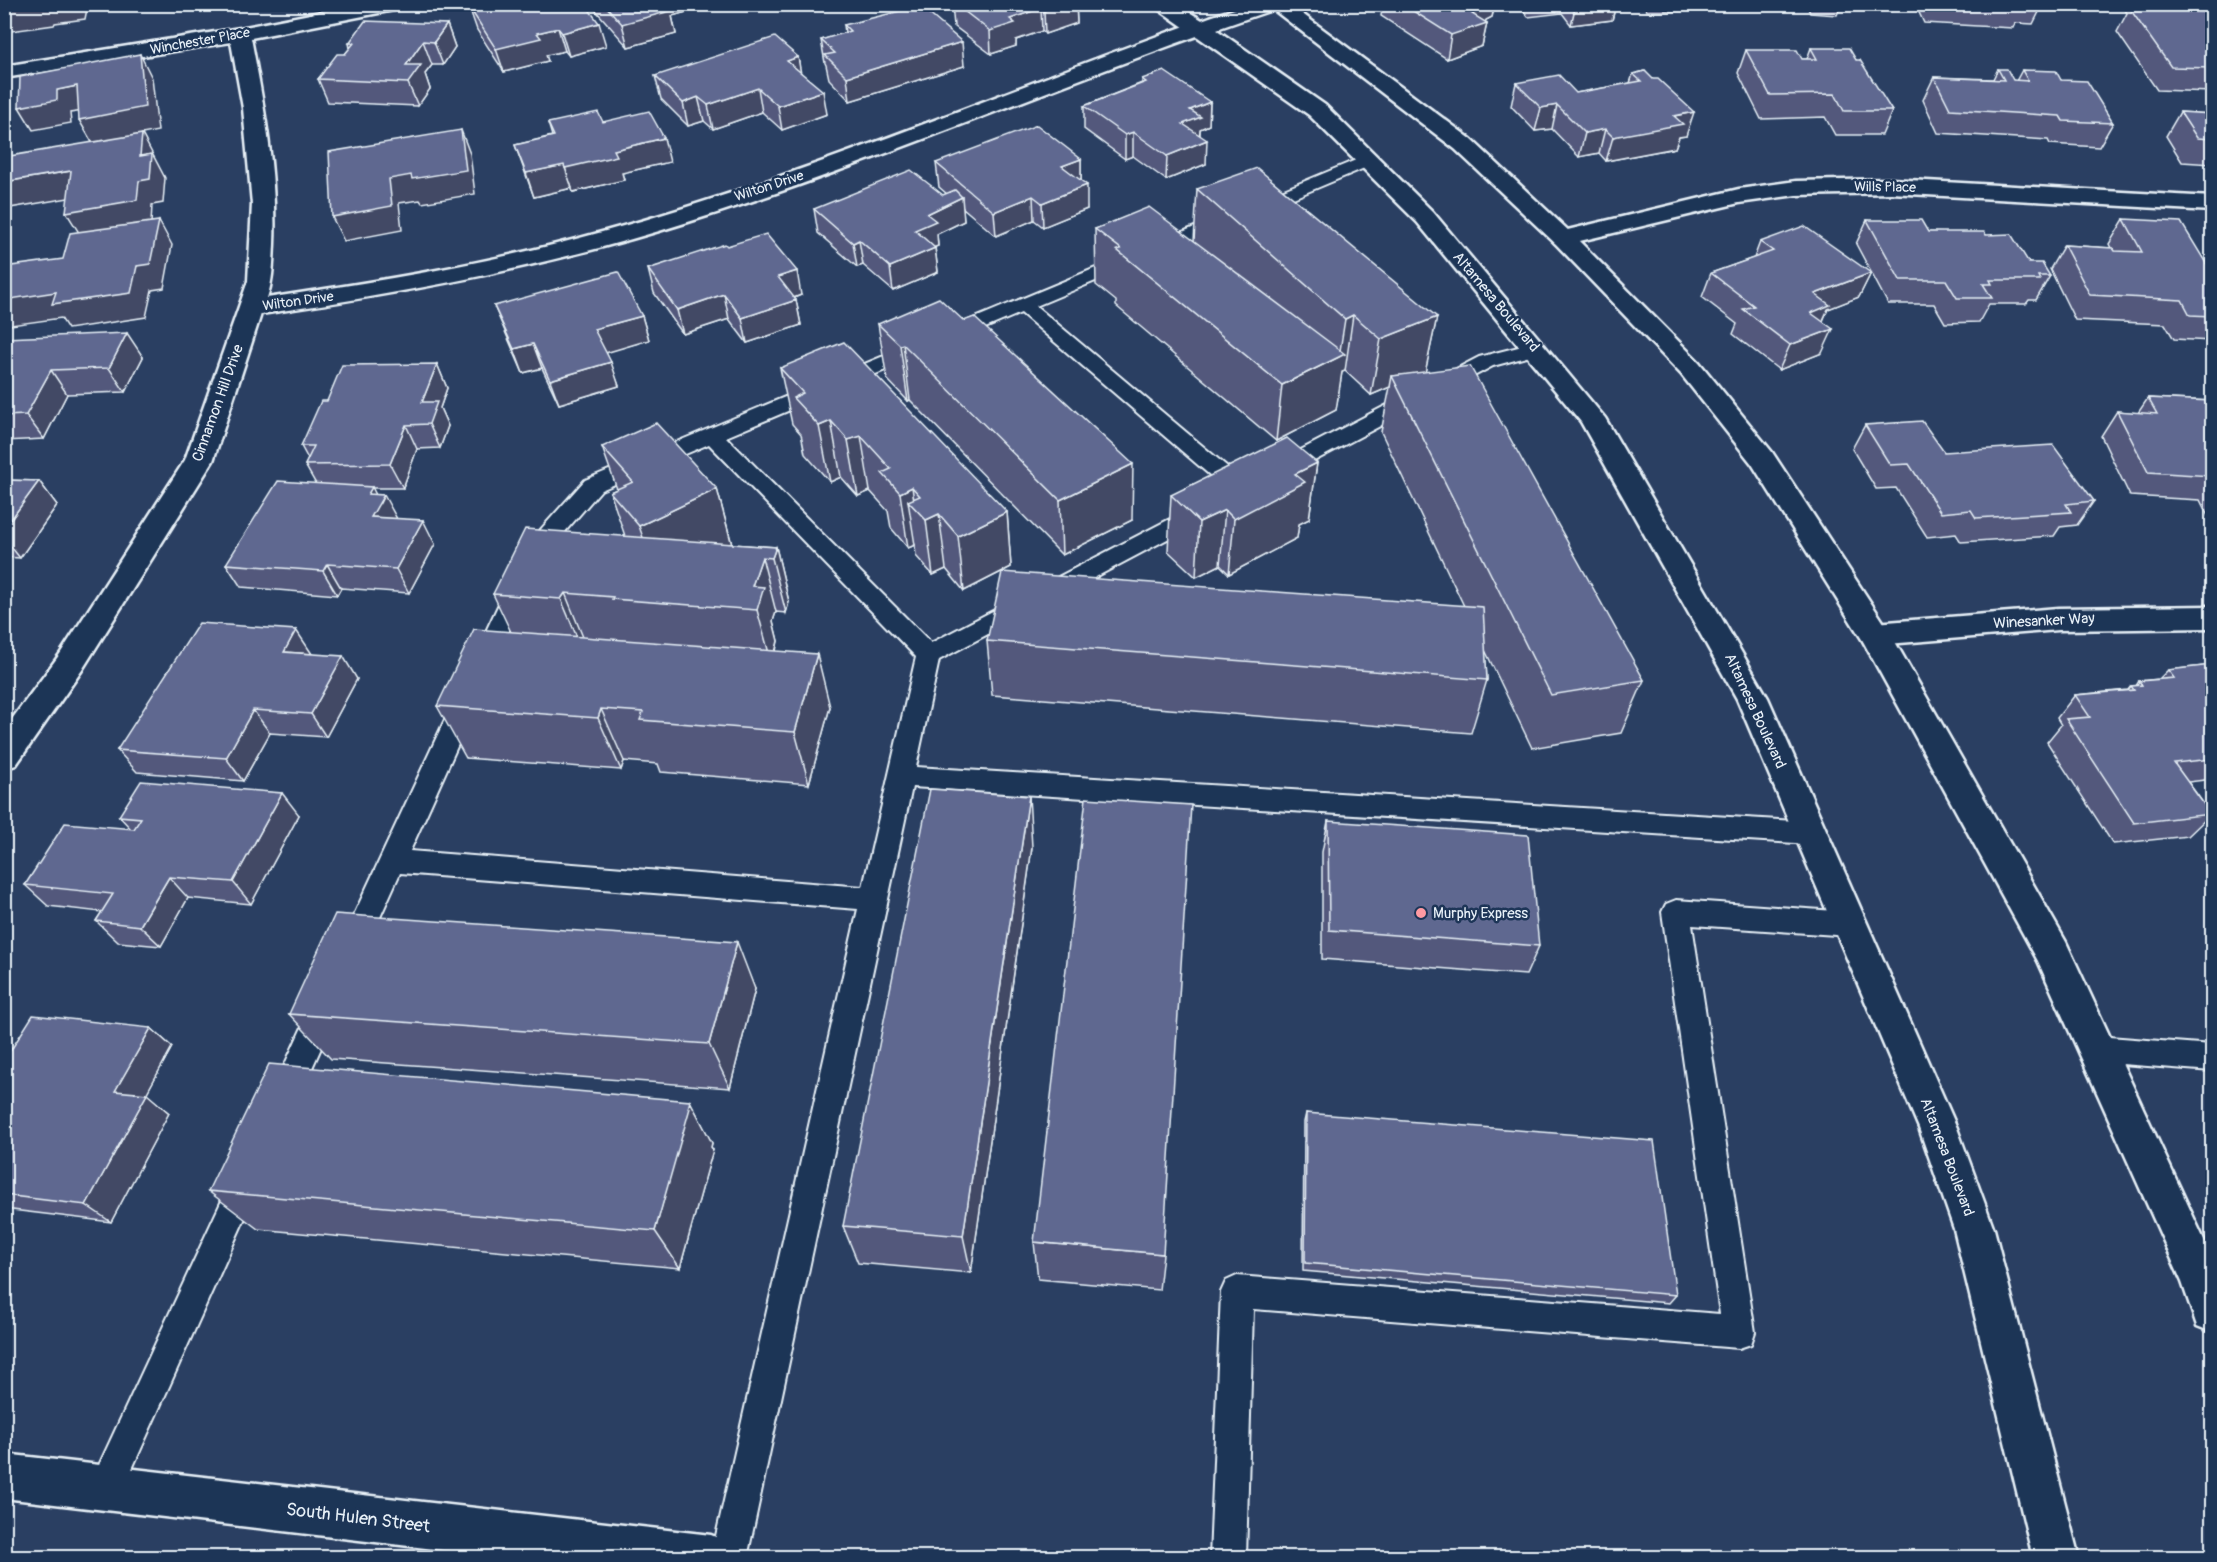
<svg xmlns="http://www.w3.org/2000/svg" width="2217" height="1562" font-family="Pangolin,sans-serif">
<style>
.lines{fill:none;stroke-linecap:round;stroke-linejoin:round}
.service-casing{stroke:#e8f1f8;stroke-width:4}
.minor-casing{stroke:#e8f1f8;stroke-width:5}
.secondary-casing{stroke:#e8f1f8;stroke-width:5}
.service{fill:#1d3557;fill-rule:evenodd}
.minor{fill:#1d3557;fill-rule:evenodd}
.secondary{fill:#1d3557;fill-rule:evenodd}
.wall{fill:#52597c;stroke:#e8f1f8;stroke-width:1.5}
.shaded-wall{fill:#424965;stroke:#e8f1f8;stroke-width:1.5}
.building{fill:#5f6890;stroke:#e8f1f8;stroke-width:1.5}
.poi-dot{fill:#ff9aa2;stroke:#1d3557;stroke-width:2}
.labels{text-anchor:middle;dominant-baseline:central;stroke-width:5;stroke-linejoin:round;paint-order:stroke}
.far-street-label{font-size:14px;fill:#e8f1f8;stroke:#1d3557}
.street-label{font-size:15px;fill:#e8f1f8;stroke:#1d3557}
.poi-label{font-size:15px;fill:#e8f1f8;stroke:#1d3557;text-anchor:start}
.near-street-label{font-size:18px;fill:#e8f1f8;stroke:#1d3557}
</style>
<rect width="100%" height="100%" fill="#2a3f62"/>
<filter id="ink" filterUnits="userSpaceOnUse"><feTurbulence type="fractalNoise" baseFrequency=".0167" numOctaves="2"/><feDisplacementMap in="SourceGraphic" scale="12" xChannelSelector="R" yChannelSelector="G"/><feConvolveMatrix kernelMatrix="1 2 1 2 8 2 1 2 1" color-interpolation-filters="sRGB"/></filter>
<g filter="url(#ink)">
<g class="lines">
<defs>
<g id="service">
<polygon points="1368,155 1374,156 1377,160 1374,164 1036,306 1249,485 1252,490 1249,495 1241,497 1233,495 1021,313 726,437 931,643 1193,507 1201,504 1209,507 1212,512 1209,517 939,660 916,767 1811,822 1820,825 1824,833 1820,841 1811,844 912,787 747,1558 711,1558 858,909 400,873 363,955 353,959 343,955 339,947 454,700 457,693 466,691 475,693 478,700 410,851 863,887 916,657 709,444 601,490 544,556 492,667 484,670 476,667 472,661 526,546 585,480"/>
<polygon points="1534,343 1541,345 1544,349 1541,353 1493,366 1286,476 1278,478 1270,476 1267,471 1270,466 1479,357"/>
<polygon points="1676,900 1850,912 1860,916 1864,924 1860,932 1850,936 1692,925 1755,1332 1751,1344 1739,1348 1253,1309 1246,1558 1210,1558 1221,1292 1226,1281 1237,1276 1720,1314 1662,912 1666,904"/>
<polygon points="325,995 335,999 339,1008 294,1108 284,1112 274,1108 269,1098 274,1088 315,999"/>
<polygon points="2096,1036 2212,1045 2212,1071 2096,1062 2086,1058 2082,1049 2086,1040"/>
<polygon points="247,1165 258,1170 262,1180 118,1500 106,1505 94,1500 89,1488 94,1476 236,1170"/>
</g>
<g id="minor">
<path d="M361 4H404L401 8 394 10 251 38C264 106 277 174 274 244 273 263 273 280 267 298 380 281 492 263 602 232 810 175 1007 89 1210 17L1250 4H1281L1278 8C1070 77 869 168 659 231 529 270 396 294 261 314L213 461 82 670 16 765 4 769V730L60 654 185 460 248 281 252 204 243 108 231 42 4 78V66L240 28Z"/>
<polygon points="1891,179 2212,197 2212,211 1891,193 1796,195 1739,203 1563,245 1555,243 1551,238 1555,233 1739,189 1796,181"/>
<polygon points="2212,606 2212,628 2058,630 1875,645 1864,642 1860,634 1864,626 1875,623 2058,608"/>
</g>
<g id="secondary">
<polygon points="1151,4 1176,4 1207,23 1325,105 1433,212 1605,418 1768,698 1957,1128 1994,1229 2079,1558 2033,1558 1954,1229 1919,1128 1737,699 1581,422 1417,222 1309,115"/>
<polygon points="1266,4 1289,4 1471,139 1571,233 1699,362 1772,452 1886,626 2066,942 2212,1257 2212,1332 2197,1326 2182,1282 2038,961 1863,641 1752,464 1681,374 1555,243 1455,149"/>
<polygon points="4,1454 711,1535 727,1542 734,1558 510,1558 4,1498"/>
</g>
</defs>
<use href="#service" class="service-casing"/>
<use href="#minor" class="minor-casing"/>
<use href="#secondary" class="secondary-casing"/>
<use href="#service" class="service"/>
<use href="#minor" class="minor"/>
<use href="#secondary" class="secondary"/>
</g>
<g class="wall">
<polygon points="585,4 606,46 569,56 565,51 546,55 548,61 504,72 477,30 469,7"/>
<polygon points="590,4 711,4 711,5 672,16 676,34 628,47"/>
<polygon points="952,4 1076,4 1077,23 1045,34 1042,31 1016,40 1016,46 991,54 954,26"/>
<polygon points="1383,4 1495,4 1492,17 1486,20 1485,22 1487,23 1482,46 1447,59 1381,16"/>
<polygon points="1519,4 1628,4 1627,8 1615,9 1612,20 1571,25 1562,13 1528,17"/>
<polygon points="1643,4 1691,4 1689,11 1647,11"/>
<polygon points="1782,4 1895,4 1892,11 1839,10 1837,15 1810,13 1808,8 1783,6"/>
<polygon points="1915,4 2043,4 2033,24 2015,23 2013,28 1924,23"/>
<polygon points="2121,4 2212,4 2212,92 2157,90 2117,32 2127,13"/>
<polygon points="447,24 455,47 443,65 432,65 425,74 430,89 418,106 328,102 318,79 345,54 350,48 349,43"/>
<polygon points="844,25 964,66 850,101 829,79 826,65 825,63 821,40 845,33"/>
<polygon points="1811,48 1856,60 1892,111 1882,135 1835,135 1825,117 1761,119 1738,73 1746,50 1802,59 1807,59"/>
<polygon points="798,57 800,72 827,114 782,130 762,112 713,129 704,121 688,126 661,99 655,76"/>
<polygon points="1998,69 2013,80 2016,81 2022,70 2061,80 2113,123 2099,147 2050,144 2048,140 1938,133 1923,100 1934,77 1993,79"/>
<polygon points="1645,71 1686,136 1679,137 1675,148 1606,161 1599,153 1579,157 1552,129 1535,131 1511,106 1516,83 1576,93 1630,83 1633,74"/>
<polygon points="1142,79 1210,102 1209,125 1200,129 1200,135 1206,164 1166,180 1133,156 1125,159 1084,129 1084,106 1142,83"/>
<polygon points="2212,111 2212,164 2182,162 2166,136 2180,112 2211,114"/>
<polygon points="603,122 670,162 622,173 624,180 573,192 572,188 534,197 515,145 552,136 548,123"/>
<polygon points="1081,159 1081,180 1087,209 1043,227 1034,220 996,236 963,208 964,221 937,234 938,246 935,247 938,272 893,291 863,265 857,267 818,233 814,209 943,195 947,194 939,187 936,163"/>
<polygon points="1197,189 1437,317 1425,372 1644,680 1621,733 1532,748 1485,650 1487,680 1471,733 992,695 987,641 1464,606 1381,432 1390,387 1371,395 1345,371 1342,372 1336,410 1276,441 1116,306 1116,301 1096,285 1095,229 1194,241"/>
<polygon points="2124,219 2212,273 2212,341 2174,339 2165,324 2075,320 2050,269 2064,245 2111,248 2109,244"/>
<polygon points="1867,220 1928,232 1986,235 2050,276 2036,300 2029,300 2026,304 1989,304 1979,322 1945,323 1934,304 1888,304 1856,244"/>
<polygon points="1760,242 1871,273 1859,297 1828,309 1823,321 1822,353 1779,370 1733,334 1737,324 1702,297 1711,273 1754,258"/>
<polygon points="727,246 801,295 794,298 796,300 801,325 747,343 729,319 683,334 654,293 648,269"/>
<polygon points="494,306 642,316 649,340 606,352 619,386 559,404 542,368 523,373"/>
<polygon points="878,324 1132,520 1062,555 910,400 908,401 887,379"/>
<polygon points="4,338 143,357 125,392 67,394 44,439 4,441"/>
<polygon points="437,364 447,388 440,408 448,426 440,448 417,449 403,488 372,488 375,494 396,518 435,544 409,593 341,588 337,595 241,587 226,564 316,484 305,465 308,459 301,446 327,401"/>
<polygon points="780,368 1007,512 1011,567 964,591 946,569 933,575 916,556 915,545 908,548 891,528 888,511 870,491 858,496 841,477 830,482 805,454 801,434 792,424"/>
<polygon points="2148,398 2212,401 2212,524 2200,500 2130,496 2101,436 2117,411 2138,413"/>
<polygon points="1865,425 1944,452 2094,501 2077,525 2060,527 2054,536 1961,542 1956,534 1927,537 1896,488 1876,489 1852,449"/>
<polygon points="602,447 717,489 732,544 776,547 789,602 786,613 776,612 773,621 778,641 776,651 830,707 809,784 661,772 658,764 624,761 621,770 466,758 437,706 511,632 493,594 625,536 610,492 617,489"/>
<polygon points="1317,463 1309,519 1299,524 1297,538 1229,574 1220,565 1196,577 1168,551 1171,495"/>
<polygon points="4,480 39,481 57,505 20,558 4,557"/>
<polygon points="311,654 357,679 326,737 270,733 243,781 137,772 117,750"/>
<polygon points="2212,665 2212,779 2188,782 2211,814 2188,836 2113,844 2047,742 2061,725 2057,718 2075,695 2128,690 2131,686 2136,686 2139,681 2159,679 2168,670"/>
<polygon points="299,815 251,904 188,898 161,946 118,942 96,921 102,912 48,906 25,885 131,829 119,816"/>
<polygon points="1328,821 1539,946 1526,975 1322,959 1322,852"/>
<polygon points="1032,847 971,1273 858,1263 843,1226"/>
<polygon points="755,989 730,1088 331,1059 289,1014"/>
<polygon points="151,1028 172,1047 146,1094 169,1113 111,1222 4,1209 4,1061"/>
<polygon points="690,1101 712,1143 711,1147 713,1150 680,1268 258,1229 208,1191"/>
<polygon points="1306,1113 1676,1295 1669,1303 1303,1271 1304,1122"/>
<polygon points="1034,1242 1163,1254 1159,1290 1038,1279"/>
</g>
<g class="shaded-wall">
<polygon points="26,4 88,4 85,19 55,23 54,25 4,32 4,8"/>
<polygon points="658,4 711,4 711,5 672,16 676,34 628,47 622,24"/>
<polygon points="1064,4 1076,4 1077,23 1045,34 1044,11"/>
<polygon points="1476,4 1495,4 1492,17 1486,20 1485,23 1487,23 1482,46 1447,59 1451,35"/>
<polygon points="1576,4 1616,4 1612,20 1571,25"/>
<polygon points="1041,8 1042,31 1016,40 1016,46 991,54 990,31 1010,19"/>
<polygon points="599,23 606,46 569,56 562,33"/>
<polygon points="447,24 455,47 443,65 434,42"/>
<polygon points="558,28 565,51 546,55 548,61 504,72 496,49 537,33"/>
<polygon points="423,41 432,65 425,74 430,89 418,106 408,83 406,65"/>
<polygon points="962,42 964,66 850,101 847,77"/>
<polygon points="140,54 152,78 158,131 142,134 165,178 163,203 152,205 151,224 81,236 66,212 93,144 79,120"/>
<polygon points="798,57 802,80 787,61"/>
<polygon points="77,86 91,110 70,113 71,123 33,130 19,107 57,90"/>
<polygon points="758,88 762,112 713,129 708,105"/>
<polygon points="823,91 827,114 782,130 778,106"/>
<polygon points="698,97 704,121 688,126 683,103"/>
<polygon points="1210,102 1209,125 1200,129 1199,140 1183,124 1190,110"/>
<polygon points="1557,105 1552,129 1535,131 1541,108"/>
<polygon points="1694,112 1686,136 1679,137 1675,148 1606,161 1613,137 1674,116"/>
<polygon points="1605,129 1599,153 1579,157 1585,133"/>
<polygon points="461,130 470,154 475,194 422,203 420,200 399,203 402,230 344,241 332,217"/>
<polygon points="1133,132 1133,156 1125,159 1125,135"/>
<polygon points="664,138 670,162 622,173 624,180 573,192 565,168 614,150"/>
<polygon points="1207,140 1206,164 1166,180 1167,156"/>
<polygon points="1081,159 1081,183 1062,166"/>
<polygon points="564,165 572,188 534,197 526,173"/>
<polygon points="71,171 86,195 4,209 4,182"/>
<polygon points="1087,185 1087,209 1043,227 1042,203"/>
<polygon points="1033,196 1034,220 996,236 994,212"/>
<polygon points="962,197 964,221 937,234 938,246 917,254 915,230 927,214"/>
<polygon points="159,221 172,245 164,288 152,290 146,317 68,329 61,318 4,326 4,300 137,266"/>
<polygon points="859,240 863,265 857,267 853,243"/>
<polygon points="935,248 938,272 893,291 890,267"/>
<polygon points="797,271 801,295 783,302 778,277"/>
<polygon points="1871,273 1859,297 1828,309 1819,329 1800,337 1815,294"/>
<polygon points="724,294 729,319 683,334 677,310"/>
<polygon points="796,300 801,325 747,343 742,318"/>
<polygon points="1353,315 1345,371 1342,372 1336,410 1276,441 1282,385 1339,357 1345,319"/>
<polygon points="642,316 649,340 602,354 594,329"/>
<polygon points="1437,317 1425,373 1392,376 1390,387 1371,395 1381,339"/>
<polygon points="1833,329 1822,353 1779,370 1790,345"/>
<polygon points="127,333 143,357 125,392 109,368"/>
<polygon points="533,344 542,368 523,373 514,349"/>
<polygon points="903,344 910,400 908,401 900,345"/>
<polygon points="611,362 619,386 559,404 550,380"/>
<polygon points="437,364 447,388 440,408 448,426 440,448 429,424 422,402"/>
<polygon points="51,370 67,394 44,439 26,415"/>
<polygon points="831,421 841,477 830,482 819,426"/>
<polygon points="406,425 417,449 403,488 390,464"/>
<polygon points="861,436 870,491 858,496 848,440"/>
<polygon points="1317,463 1309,519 1299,524 1297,538 1229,574 1234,519 1295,474"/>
<polygon points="1133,464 1132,520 1062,555 1060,500"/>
<polygon points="39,481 57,505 20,558 4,538 4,529"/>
<polygon points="372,487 380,503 384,495 397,519 371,517 368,494"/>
<polygon points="912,487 915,508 908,501 915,545 908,548 900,493"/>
<polygon points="717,489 732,545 658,581 639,526"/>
<polygon points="1225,510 1220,565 1196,577 1199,522"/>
<polygon points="1007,512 1011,567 964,591 958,536"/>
<polygon points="939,514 946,569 933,575 926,520"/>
<polygon points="423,520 435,544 409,593 396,569"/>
<polygon points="776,547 789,602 786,613 772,558"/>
<polygon points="762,557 776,612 773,621 778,641 772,664 757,610 752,586"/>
<polygon points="327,564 341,588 337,595 323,571"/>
<polygon points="565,593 587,647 584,654 561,599"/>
<polygon points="296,630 312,654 284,652"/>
<polygon points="817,654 830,707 809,784 795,732"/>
<polygon points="343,656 357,679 326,737 311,714"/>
<polygon points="601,709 624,761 621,770 598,718"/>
<polygon points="253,710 270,733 243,781 226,758"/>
<polygon points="282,793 299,815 251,904 233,882"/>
<polygon points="1029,796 1032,847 971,1273 963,1236"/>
<polygon points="169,877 188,898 161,946 140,926"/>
<polygon points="737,942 755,989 730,1088 709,1044"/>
<polygon points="151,1028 172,1047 138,1109 115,1091"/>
<polygon points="147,1094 169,1113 111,1222 86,1205"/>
<polygon points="690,1101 712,1143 711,1147 713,1150 680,1268 655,1231"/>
</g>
<g class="building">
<polygon points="4,4 26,4 4,8"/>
<polygon points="480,4 585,4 599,23 562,33 558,28 537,33 541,38 496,49 469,7"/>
<polygon points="604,4 664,4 670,11 622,24"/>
<polygon points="955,4 1064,4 1044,11 1041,8 1010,19 1015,23 990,31"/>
<polygon points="1402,4 1481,4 1488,8 1472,14 1487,23 1451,35"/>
<polygon points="920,6 962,42 847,77 825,55 835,53 821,40 850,31 844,25"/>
<polygon points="2130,9 2212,12 2212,68 2171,67"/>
<polygon points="365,21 447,24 434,42 423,41 406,65 421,65 408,83 318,79 337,54 345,54 354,43 349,43"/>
<polygon points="775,37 798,57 787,61 823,91 778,106 758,88 708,105 698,97 683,103 655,76"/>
<polygon points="1811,48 1849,48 1856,60 1860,60 1892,111 1844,111 1835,94 1770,95 1746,50 1797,50 1802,59 1817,59"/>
<polygon points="140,54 145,107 79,120 77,86 57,90 57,100 19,107 20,77"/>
<polygon points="1998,69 2007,69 2013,80 2028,81 2022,70 2056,71 2061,80 2087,81 2113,123 2063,121 2060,116 1950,109 1934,77 2004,80"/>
<polygon points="1164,71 1210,102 1190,110 1201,117 1183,124 1207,140 1167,156 1133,132 1125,135 1084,106 1146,82 1142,79"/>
<polygon points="1645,71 1653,79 1658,79 1694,112 1674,116 1683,124 1613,137 1605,129 1585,133 1557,105 1541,108 1516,83 1559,75 1576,93 1641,81 1633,74"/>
<polygon points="649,111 664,138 614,150 617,156 565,168 564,165 526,173 515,145 554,136 548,123 598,112 603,122"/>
<polygon points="2180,112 2212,114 2212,139 2197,138"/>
<polygon points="1037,125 1081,159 1062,166 1087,185 1042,203 1033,196 994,212 936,163"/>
<polygon points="461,130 466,170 412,179 411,175 389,179 392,206 332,217 329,152"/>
<polygon points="142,134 140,156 152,154 150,179 139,181 137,200 66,212 71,171 4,182 4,157"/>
<polygon points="1257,168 1437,317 1381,339 1353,315 1345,319 1197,189"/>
<polygon points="911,170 943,195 955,190 962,197 927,214 936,221 915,230 935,248 890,267 859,240 853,243 814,209"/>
<polygon points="1149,207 1345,354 1282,385 1117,250 1121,249 1095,229"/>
<polygon points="2124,219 2181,222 2212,273 2212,316 2190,315 2182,300 2090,295 2064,245 2113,248 2115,251 2142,252"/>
<polygon points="1867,220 1921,220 1928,232 1984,232 1986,235 2011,234 2029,263 2042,263 2050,276 2038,276 2040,280 1990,280 1992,284 1983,284 1992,298 1957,298 1946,280 1900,280"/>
<polygon points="159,221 150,264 137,266 131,293 52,304 56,292 4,300 4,267 63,259 70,233"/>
<polygon points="1804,226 1871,273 1815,294 1830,305 1811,313 1833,329 1790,345 1743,309 1754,306 1711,273 1773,251 1760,242"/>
<polygon points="766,234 797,271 778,277 796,300 742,318 724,294 677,310 648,269 725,244 727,246"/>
<polygon points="618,272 642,316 594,329 611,362 550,380 533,344 514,349 494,306"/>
<polygon points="939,298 964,321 974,317 1133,464 1060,500 903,344 900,345 878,324"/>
<polygon points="127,333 109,368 51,370 26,415 4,416 4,338"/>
<polygon points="844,342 1007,512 958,536 939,514 926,520 908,501 920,496 912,487 900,493 882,473 891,469 861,436 848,440 831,421 819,426 793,398 803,393 780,368"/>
<polygon points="437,364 422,402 437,402 429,424 406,425 390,464 305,465 314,446 301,446 321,401 327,401 342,365"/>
<polygon points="1470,366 1644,680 1551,695 1392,376"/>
<polygon points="2148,398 2212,401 2212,476 2148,472 2117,411 2157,414"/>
<polygon points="1922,421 1944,452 2053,445 2094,501 2066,504 2071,512 1976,518 1971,510 1941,513 1909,464 1890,465 1865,425"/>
<polygon points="656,423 717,489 639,526 610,492 633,482 602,447"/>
<polygon points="1287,438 1317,463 1295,474 1305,482 1234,519 1225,510 1199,522 1171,495"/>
<polygon points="4,480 39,481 4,529"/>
<polygon points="278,481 372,487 368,494 384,495 371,517 423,520 396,569 327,564 323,571 226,564"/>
<polygon points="525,529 776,547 772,558 762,557 752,586 764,587 757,610 612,599 613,597 565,593 561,599 493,594"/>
<polygon points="1002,572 1483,607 1487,680 987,641"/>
<polygon points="199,623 296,630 284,652 343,656 311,714 253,710 226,758 117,750"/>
<polygon points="474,629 817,654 795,732 640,720 643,712 601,709 598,718 437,706"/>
<polygon points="2212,665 2212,759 2174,763 2211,814 2134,823 2066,719 2090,717 2075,695 2134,690 2131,686 2142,685 2139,681 2174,678 2168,670"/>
<polygon points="141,781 282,793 233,882 169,877 140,926 96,921 113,894 25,885 65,823 134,829 141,818 119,816"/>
<polygon points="930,789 1029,796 963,1236 843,1226"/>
<polygon points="1086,798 1191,805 1163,1254 1034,1242"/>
<polygon points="1328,821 1528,835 1539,946 1329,930"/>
<polygon points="335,914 737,942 709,1044 289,1014"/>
<polygon points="33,1015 151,1028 115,1091 147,1094 86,1205 4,1195 4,1061"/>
<polygon points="269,1064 690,1101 688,1108 690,1108 655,1231 208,1191"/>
<polygon points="1306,1113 1654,1141 1676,1295 1305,1263"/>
</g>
</g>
<circle class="poi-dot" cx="1421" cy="913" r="6"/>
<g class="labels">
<g class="far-street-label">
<text transform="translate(200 41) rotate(-10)">Winchester Place</text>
<text transform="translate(769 186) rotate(-18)">Wilton Drive</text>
<text transform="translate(1885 187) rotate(1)">Wills Place</text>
<text transform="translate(298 301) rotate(-8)">Wilton Drive</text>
</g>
<g class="street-label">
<text transform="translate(1496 302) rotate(50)">Altamesa Boulevard</text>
<text transform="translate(218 403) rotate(-70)">Cinnamon Hill Drive</text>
<text transform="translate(2044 621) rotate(-3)">Winesanker Way</text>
<text transform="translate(1755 711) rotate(65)">Altamesa Boulevard</text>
<text transform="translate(1947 1157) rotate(69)">Altamesa Boulevard</text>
</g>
<g class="poi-label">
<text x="1433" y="913">Murphy Express</text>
</g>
<g class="near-street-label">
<text transform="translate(358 1518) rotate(7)">South Hulen Street</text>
</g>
</g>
<rect width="2217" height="1562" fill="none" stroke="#1d3557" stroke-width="24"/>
<rect x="12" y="12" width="2193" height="1538" fill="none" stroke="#e8f1f8" stroke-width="2" filter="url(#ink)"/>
</svg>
